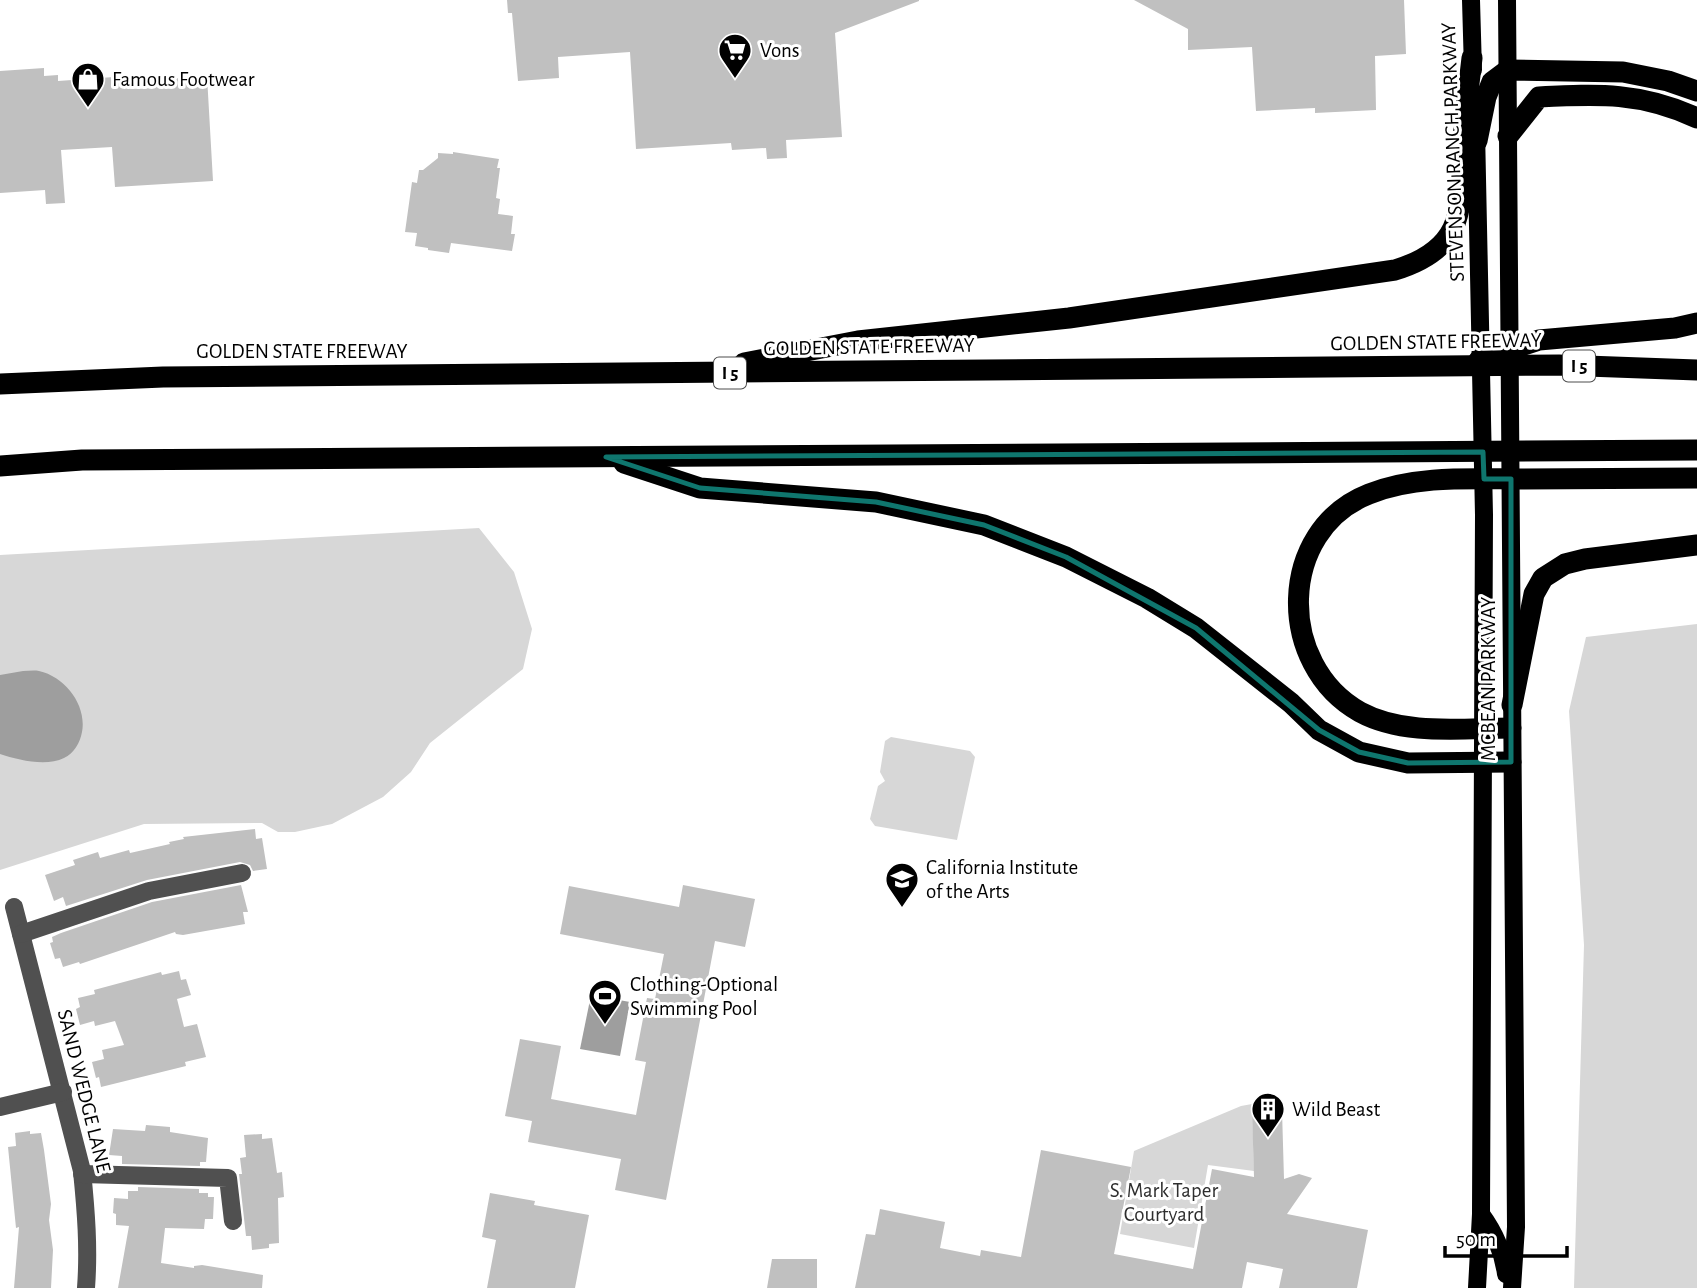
<svg xmlns="http://www.w3.org/2000/svg" width="1697" height="1288" font-family="'Alegreya Sans',sans-serif">
<style>
.green{fill:#d7d7d7}
.water{fill:#9e9e9e}
.building{fill:#c0c0c0}
.lines{fill:none;stroke-linecap:round;stroke-linejoin:round}
.minor{stroke:#505050;stroke-width:18}
.major{stroke:#000;stroke-width:18}
.highway{stroke:#000;stroke-width:21}
.marked{fill:none;stroke:#0f766e;stroke-width:5;stroke-linejoin:round}
.labels{text-anchor:middle;dominant-baseline:central;stroke-width:6;stroke-linejoin:round;paint-order:stroke}
.shield{fill:#fff;stroke:#4c4c4c;stroke-width:2}
.shield-label{font-size:19px;font-weight:bold;fill:#000}
.poi-label{font-size:21px;fill:#000;stroke:#fff;text-anchor:start}
.street-label{font-size:21px;fill:#000;stroke:#fff}
.park-label{font-size:21px;fill:#2e2e2e;stroke:#fff}
</style>
<rect width="100%" height="100%" fill="#fff"/>
<g class="green">
<polygon points="479,528 514,572 532,629 523,669 430,743 411,772 383,797 332,824 295,832 278,832 262,823 144,824 0,870 0,555"/>
<polygon points="1697,624 1697,1288 1574,1288 1584,945 1569,711 1586,637"/>
<polygon points="891,737 970,751 975,757 957,840 875,826 870,819 878,786 885,781 880,772 885,741"/>
<polygon points="1252,1104 1254,1171 1208,1165 1194,1248 1120,1234 1134,1151 1241,1106"/>
</g>
<g class="water">
<path d="M23 671C28 671 34 670 39 671 66 677 87 706 82 732 80 743 74 753 64 758 46 767 18 760 0 754V675Z"/>
<polygon points="591,995 630,1002 620,1056 580,1049"/>
</g>
<g class="building">
<polygon points="507,0 919,0 919,1 835,33 842,137 786,140 787,158 767,159 766,148 732,150 731,143 636,149 630,52 558,57 559,78 518,81 512,13 508,13"/>
<polygon points="1134,0 1404,0 1406,54 1375,56 1376,110 1315,113 1315,108 1256,111 1252,47 1188,50 1188,29"/>
<polygon points="44,68 44,76 58,75 58,81 142,75 143,81 207,76 213,181 115,187 112,147 61,150 65,203 46,204 45,190 0,193 0,71"/>
<polygon points="453,152 499,159 497,168 500,168 496,198 500,199 498,214 513,216 511,234 515,234 512,251 451,243 449,253 428,250 428,248 415,246 417,233 405,232 412,182 417,183 419,170 423,170 438,158 438,153 453,154"/>
<polygon points="255,829 256,839 262,838 267,869 253,871 250,865 240,862 147,880 66,906 63,897 54,901 45,875 75,865 73,860 98,852 100,858 129,850 130,853 170,844 169,842 184,839 183,837"/>
<polygon points="241,885 248,912 243,912 245,924 183,935 176,934 175,932 80,964 79,962 63,967 60,958 55,959 50,943 53,942 52,937 61,933 152,902"/>
<polygon points="683,885 755,899 745,947 715,941 666,1200 615,1190 621,1159 528,1142 532,1121 505,1116 520,1039 561,1046 551,1099 636,1115 646,1062 635,1060 647,998 655,999 664,954 560,934 569,886 679,907"/>
<polygon points="179,971 181,980 186,979 191,995 177,999 184,1027 197,1024 206,1057 185,1062 186,1066 101,1087 99,1077 96,1078 92,1062 104,1059 102,1050 124,1045 115,1021 95,1026 94,1021 80,1025 76,1009 80,1007 78,998 95,994 94,990 161,972 162,975"/>
<polygon points="1282,1110 1284,1179 1299,1174 1312,1178 1287,1214 1368,1230 1357,1288 1279,1288 1283,1269 1247,1262 1242,1288 855,1288 866,1234 875,1235 880,1209 945,1222 940,1248 980,1256 981,1250 1021,1257 1041,1150 1131,1167 1114,1254 1193,1269 1212,1169 1254,1177 1252,1111"/>
<polygon points="146,1125 170,1127 170,1132 208,1138 206,1162 200,1162 200,1166 122,1164 122,1156 109,1155 113,1129 145,1131"/>
<polygon points="30,1131 30,1134 41,1133 44,1150 51,1204 49,1220 53,1250 51,1288 14,1288 19,1227 16,1228 8,1147 16,1146 15,1133"/>
<polygon points="262,1134 262,1139 272,1138 277,1173 282,1172 284,1197 278,1198 279,1243 269,1244 269,1248 252,1250 251,1236 246,1236 239,1174 242,1174 240,1158 246,1157 244,1135"/>
<polygon points="138,1187 199,1189 199,1193 208,1193 208,1197 214,1197 213,1219 205,1219 204,1229 165,1228 161,1263 194,1268 194,1266 202,1265 263,1275 262,1288 118,1288 129,1226 116,1225 116,1214 113,1213 114,1198 128,1199 128,1191 138,1191"/>
<polygon points="490,1193 535,1201 534,1205 589,1215 575,1288 487,1288 496,1240 482,1237"/>
<polygon points="772,1259 817,1259 817,1288 767,1288"/>
</g>
<g class="lines">
<g class="minor">
<path d="M14 907 82 1171C86 1211 89 1248 86 1288"/>
<polyline points="21,934 149,891 242,873"/>
<polyline points="0,1107 63,1092"/>
<polyline points="82,1174 228,1178 233,1221"/>
</g>
<g class="major">
<polyline points="1471,0 1473,70"/>
<polyline points="1507,0 1516,1227 1512,1288"/>
<polyline points="1476,130 1484,515 1481,1214 1477,1288"/>
<path d="M1481 1214C1495 1233 1503 1251 1506 1274"/>
</g>
<g class="highway">
<path d="M1508 136 1539 97C1599 94 1641 92 1697 118"/>
<polyline points="1477,141 1486,97 1492,82 1508,70 1623,72 1668,81 1697,91"/>
<polyline points="1479,360 1539,340 1675,328 1697,323"/>
<path d="M744 363 858 341 1069 318 1395 270C1470 247 1460 204 1463 140 1465 113 1469 85 1472 58"/>
<polyline points="0,384 163,377 1559,365 1697,370"/>
<polyline points="624,463 700,488 876,502 984,525 1066,557 1147,598 1196,628 1291,703 1319,730 1359,752 1408,763 1511,762"/>
<polyline points="0,466 82,460 1697,450"/>
<polyline points="1512,705 1534,594 1543,578 1565,564 1585,559 1697,545"/>
<path d="M1511 728C1462 728 1404 736 1360 712 1276 665 1277 530 1369 494 1416 475 1472 479 1522 479 1580 479 1639 478 1697 478"/>
</g>
</g>
<path class="marked" d="M1483 452 1484 479H1511V762L1408 763 1359 752 1319 730 1196 628 1066 557 984 525 876 502 700 488 606 457Z"/>
<defs>
<symbol id="supermarket-pin" viewBox="-11 -11 22 30"><path d="M0 17L-7.5 6A9.5 9.5 0 1 1 7.5 6Z" fill="#000" stroke="#fff"/><path d="M-6-5.5h2.5l.6 2H6L4.5 2H-2.5L-4.4-4H-6ZM-1.5 3.2a1.3 1.3 0 1 0 .1 0ZM3 3.2a1.3 1.3 0 1 0 .1 0Z" fill="#fff"/></symbol>
<symbol id="shop-pin" viewBox="-11 -11 22 30"><path d="M0 17L-7.5 6A9.5 9.5 0 1 1 7.5 6Z" fill="#000" stroke="#fff"/><path d="M-5-2.5h2.3a2.7 3.5 0 0 1 5.4 0H5L5.5 6h-11ZM-1.5-2.5h3a1.5 2.3 0 0 0-3 0Z" fill="#fff"/></symbol>
<symbol id="university-pin" viewBox="-11 -11 22 30"><path d="M0 17L-7.5 6A9.5 9.5 0 1 1 7.5 6Z" fill="#000" stroke="#fff"/><path d="M0-5L7-2L0 1L-7-2ZM-4 1L0 2.5L4 1V4Q0 6-4 4Z" fill="#fff"/></symbol>
<symbol id="stadium-pin" viewBox="-11 -11 22 30"><path d="M0 17L-7.5 6A9.5 9.5 0 1 1 7.5 6Z" fill="#000" stroke="#fff"/><path d="M0-5a6.5 5 0 1 0 0 10a6.5 5 0 1 0 0-10ZM-3.5-1.8h7v3.6h-7Z" fill="#fff"/></symbol>
<symbol id="building-pin" viewBox="-11 -11 22 30"><path d="M0 17L-7.5 6A9.5 9.5 0 1 1 7.5 6Z" fill="#000" stroke="#fff"/><path d="M-4-6H4V6H1V3H-1V6H-4ZM-2.5-4.3h1.7v1.8h-1.7ZM.8-4.3h1.7v1.8H.8ZM-2.5-1h1.7V.8h-1.7ZM.8-1h1.7V.8H.8Z" fill="#fff"/></symbol>
</defs>
<g fill-rule="evenodd">
<use href="#supermarket-pin" x="716" y="31" width="38" height="52"/>
<use href="#shop-pin" x="69" y="60" width="38" height="52"/>
<use href="#university-pin" x="883" y="860" width="38" height="52"/>
<use href="#stadium-pin" x="586" y="977" width="38" height="52"/>
<use href="#building-pin" x="1249" y="1090" width="38" height="52"/>
</g>
<g class="labels">
<g class="shield">
<rect x="1563" y="350.5" width="32" height="31" rx="5"/>
<rect x="714" y="357.5" width="32" height="31" rx="5"/>
</g>
<g class="shield-label">
<text x="1579" y="366">I 5</text>
<text x="730" y="373">I 5</text>
</g>
<g class="poi-label">
<text x="760" y="50">Vons</text>
<text x="112" y="79">Famous Footwear</text>
<text x="926" y="867">California Institute<tspan x="926" dy="24">of the Arts</tspan></text>
<text x="630" y="984">Clothing-Optional<tspan x="630" dy="24">Swimming Pool</tspan></text>
<text x="1292" y="1109">Wild Beast</text>
</g>
<g class="street-label">
<text transform="translate(1453 152) rotate(-92)">STEVENSON RANCH PARKWAY</text>
<text transform="translate(1436 342) rotate(-1)">GOLDEN STATE FREEWAY</text>
<text transform="translate(869 347) rotate(-1)">GOLDEN STATE FREEWAY</text>
<text x="302" y="351">GOLDEN STATE FREEWAY</text>
<text transform="translate(1488 679) rotate(-90)">MCBEAN PARKWAY</text>
<text transform="translate(84 1091) rotate(76)">SAND WEDGE LANE</text>
</g>
<g class="park-label">
<text x="1164" y="1190">S. Mark Taper<tspan x="1164" dy="24">Courtyard</tspan></text>
</g>
</g>
<path d="M1445 1246v10h122v-10" fill="none" stroke="#000000" stroke-width="3.5"/>
<text x="1456" y="1246" font-size="21" fill="#000000" stroke="#ffffff" stroke-width="5" paint-order="stroke">50 m</text>
</svg>
